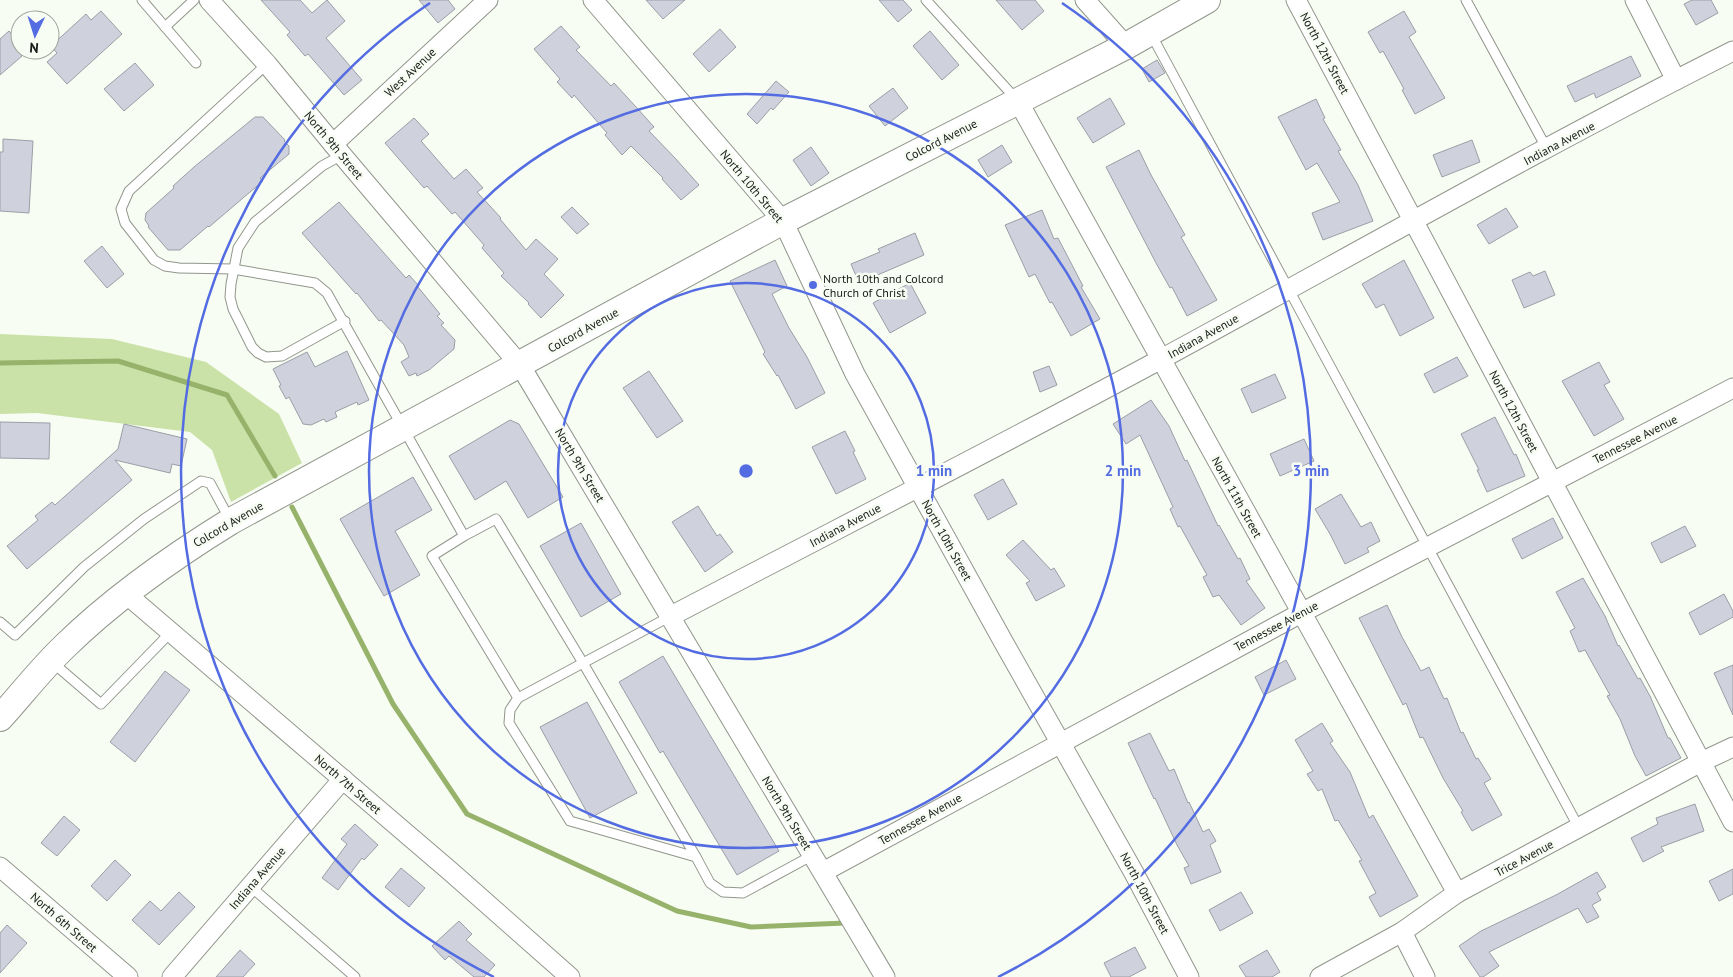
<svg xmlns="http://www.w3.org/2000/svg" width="1733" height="977" font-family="'PT Sans',sans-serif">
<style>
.green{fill:#cae1a8}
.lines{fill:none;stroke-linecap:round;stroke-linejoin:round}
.stream{stroke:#97b36b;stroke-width:5}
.building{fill:#cfd2dc;stroke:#9a9ea7}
.lane-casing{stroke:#92968c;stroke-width:11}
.street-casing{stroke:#92968c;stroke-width:21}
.secondary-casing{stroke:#92968c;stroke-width:28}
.lane{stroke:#fff;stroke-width:9}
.street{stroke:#fff;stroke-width:19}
.secondary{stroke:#fff;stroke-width:26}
.ring{fill:none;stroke:#546ce2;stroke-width:2.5}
.poi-dot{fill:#546ce2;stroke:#f8fdf3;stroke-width:2}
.labels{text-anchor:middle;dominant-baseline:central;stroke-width:5;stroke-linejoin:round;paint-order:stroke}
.street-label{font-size:12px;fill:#191b17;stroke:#f8fdf3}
.poi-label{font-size:12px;fill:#191b17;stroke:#f8fdf3;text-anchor:start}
.centre{fill:#546ce2;stroke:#f8fdf3;stroke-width:2.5}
.ring-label{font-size:15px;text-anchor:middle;font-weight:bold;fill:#546ce2;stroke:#f8fdf3;stroke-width:5;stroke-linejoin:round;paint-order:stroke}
</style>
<rect width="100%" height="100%" fill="#f8fdf3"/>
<polygon class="green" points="0,334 112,339 206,362 279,414 302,463 231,502 212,450 190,432 37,413 0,414"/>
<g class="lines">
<g class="stream">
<polyline points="0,363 118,361 227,395 275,476"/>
<polyline points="292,507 393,704 467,814 677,911 751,927 845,923"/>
</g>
</g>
<g class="building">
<polygon points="261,0 300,0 312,13 327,0 345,21 326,38 362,80 344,95 308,54 305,56 287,35 290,32"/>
<polygon points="419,0 448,0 455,9 438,23"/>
<polygon points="646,0 685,0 663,19"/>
<polygon points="879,0 903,0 912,10 898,22"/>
<polygon points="996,0 1035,0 1044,11 1022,30"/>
<polygon points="1692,0 1711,0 1718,13 1696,25 1684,4"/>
<polygon points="101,11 122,34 67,84 47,62 57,53 51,46 86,14 91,20"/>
<polygon points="1404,11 1416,32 1409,37 1445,98 1415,114 1402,90 1404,89 1383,51 1380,53 1368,32"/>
<polygon points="561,26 580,47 576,50 611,86 614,83 637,108 654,127 649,131 675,158 699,185 681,200 662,179 663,178 631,146 622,155 605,135 607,133 574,95 572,98 557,82 560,79 534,49"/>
<polygon points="720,29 736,47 709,72 693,54"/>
<polygon points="9,31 19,43 14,47 22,56 0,75 0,39"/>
<polygon points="930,31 959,65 942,80 913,46"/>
<polygon points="1631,56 1641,76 1596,98 1594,93 1575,102 1567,86"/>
<polygon points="1157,60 1165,73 1149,82 1142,69"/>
<polygon points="135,63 154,85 124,111 104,89"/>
<polygon points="776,81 789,92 773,110 771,108 757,124 747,114"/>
<polygon points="893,88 908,108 885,126 869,106"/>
<polygon points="1110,98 1125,124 1093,143 1077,118"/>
<polygon points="1316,99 1325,118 1323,119 1341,150 1338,151 1358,185 1373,221 1323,240 1312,213 1340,202 1317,163 1306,170 1278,117"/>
<polygon points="255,117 263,117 285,140 284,141 289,146 289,154 260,178 263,181 209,227 208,226 180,250 168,250 148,227 149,226 145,220 146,213 174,188 173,186 194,167"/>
<polygon points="414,118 429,134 421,141 454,179 466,169 483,188 477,192 501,218 500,219 526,250 536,239 558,259 544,274 564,295 541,318 528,304 529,303 501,276 504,273 482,248 484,245 455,212 452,214 427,186 424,188 385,143"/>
<polygon points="3,139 33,141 29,213 0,211 0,152 3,152"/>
<polygon points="1472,140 1480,162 1442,177 1433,155"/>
<polygon points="1002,145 1012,162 988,177 978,160"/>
<polygon points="811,147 829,173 811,186 793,160"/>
<polygon points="1139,150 1151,175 1185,235 1181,237 1217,300 1187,316 1172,287 1170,288 1156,263 1106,167"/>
<polygon points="339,202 406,278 409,275 419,286 418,287 440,314 437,316 444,323 441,325 455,340 454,349 429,370 417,376 416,373 409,376 401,362 409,357 404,345 381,320 379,321 357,293 356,294 302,233"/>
<polygon points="572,207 589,224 577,234 561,217"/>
<polygon points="1506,208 1518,227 1489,244 1477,225"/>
<polygon points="1042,210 1054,239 1058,238 1083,286 1081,287 1100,319 1071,336 1052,302 1050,303 1035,274 1029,277 1005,225"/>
<polygon points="915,233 924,255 859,283 851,264 880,252 878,249"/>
<polygon points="102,246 124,274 107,288 84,261"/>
<polygon points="775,260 787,286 772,294 789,328 807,357 825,393 796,409 778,375 777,376 763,354 765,352 730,281"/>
<polygon points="1404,260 1434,318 1400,336 1384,304 1376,308 1362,284"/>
<polygon points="1545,271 1555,295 1524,308 1512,280 1530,272 1533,276"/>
<polygon points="910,283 926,313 890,333 873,303"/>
<polygon points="347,351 369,400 358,405 357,402 335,412 337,417 326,422 324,419 311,425 303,424 289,397 286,399 279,386 281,385 273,369 307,352 315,367"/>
<polygon points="1457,357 1468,376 1434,393 1424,374"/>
<polygon points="1599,362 1610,382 1604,385 1624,419 1594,436 1562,381"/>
<polygon points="1049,366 1057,385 1040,392 1033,372"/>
<polygon points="649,371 683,421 657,438 623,388"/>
<polygon points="1275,374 1286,398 1252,413 1241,389"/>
<polygon points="1151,400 1169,426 1185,461 1187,460 1218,526 1219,525 1238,559 1240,558 1250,579 1246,581 1265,608 1241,625 1219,595 1213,597 1203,577 1207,575 1180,526 1178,527 1170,509 1173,507 1140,435 1126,444 1113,424"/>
<polygon points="1495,417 1514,455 1516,454 1525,476 1487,492 1477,470 1479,470 1461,434"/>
<polygon points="510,420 519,424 563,497 528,518 506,481 475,500 449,456"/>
<polygon points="0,422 50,423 49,459 0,458"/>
<polygon points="124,424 187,439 181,466 172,464 170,473 115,460 132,480 27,569 7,546 38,520 35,516 52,502 55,505 118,449"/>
<polygon points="845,431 855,451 853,452 866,479 836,494 812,447"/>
<polygon points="1304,439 1314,461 1280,476 1270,454"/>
<polygon points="413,477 432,510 395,531 420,575 384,596 340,519"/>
<polygon points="1003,479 1017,504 988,520 974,495"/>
<polygon points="1341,494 1361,527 1371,522 1380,541 1367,548 1369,552 1345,564 1330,534 1315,509"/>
<polygon points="698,506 717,536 720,534 733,552 705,572 672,522"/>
<polygon points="1553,518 1563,538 1522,559 1512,539"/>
<polygon points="581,523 621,594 581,617 540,546"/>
<polygon points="1685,526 1696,546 1661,563 1651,543"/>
<polygon points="1023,540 1051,570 1054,568 1065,586 1036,601 1026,583 1030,581 1006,555"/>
<polygon points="1583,578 1605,616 1618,646 1619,645 1638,679 1640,678 1650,696 1668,738 1670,738 1681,758 1646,776 1635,756 1620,719 1607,696 1610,695 1585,650 1579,652 1570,631 1575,628 1556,592"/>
<polygon points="1724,594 1733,611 1733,617 1700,635 1689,613"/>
<polygon points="1387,605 1402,637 1421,671 1429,667 1444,699 1447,698 1461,733 1463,732 1476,759 1478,758 1491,779 1484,783 1502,815 1472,831 1461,812 1463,811 1443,778 1423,737 1420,738 1406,703 1403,705 1359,618"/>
<polygon points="663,656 779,851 737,875 663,751 660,753 619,682"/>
<polygon points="1286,660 1296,679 1264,695 1255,677"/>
<polygon points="1733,665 1733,715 1714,673"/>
<polygon points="165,671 190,690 135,762 110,742"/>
<polygon points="587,702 637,793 590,818 540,727"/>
<polygon points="1322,723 1333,741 1330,743 1350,772 1369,818 1373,815 1418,896 1380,917 1369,897 1376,893 1359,861 1362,860 1338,820 1335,821 1322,789 1318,791 1307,774 1313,771 1295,740"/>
<polygon points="1150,733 1169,771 1174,769 1188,803 1189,802 1203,832 1209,829 1216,841 1210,845 1221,872 1191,884 1184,868 1189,866 1177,845 1155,798 1154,799 1128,743"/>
<polygon points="1695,804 1704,831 1661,847 1664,851 1643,862 1631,838 1658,824 1656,818"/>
<polygon points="64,816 80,830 57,856 41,843"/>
<polygon points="355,824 378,845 364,860 362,858 338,890 322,878 347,844 341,839"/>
<polygon points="115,860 131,875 107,901 91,886"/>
<polygon points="401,868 425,888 409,907 385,887"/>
<polygon points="1733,869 1733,894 1719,901 1709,881"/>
<polygon points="1597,872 1606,887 1597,893 1601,900 1592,905 1599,917 1587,923 1578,908 1489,952 1499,966 1483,977 1480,977 1459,946 1481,931 1556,895"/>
<polygon points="179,892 195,907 159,945 132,920 150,901 161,911"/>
<polygon points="1241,892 1253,913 1220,931 1209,910"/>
<polygon points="459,921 472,934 466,940 495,965 484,977 474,977 449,956 445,960 432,946"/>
<polygon points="7,925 27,943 0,973 0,933"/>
<polygon points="1135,947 1146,968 1129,977 1111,977 1104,963"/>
<polygon points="240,950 255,964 243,977 216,977"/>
<polygon points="1267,950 1280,972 1272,977 1246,977 1239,966"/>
</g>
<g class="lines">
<defs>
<g id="lane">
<polyline points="142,0 196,63"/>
<polyline points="926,0 1017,100"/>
<polyline points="1466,0 1547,149"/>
<polyline points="165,27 194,0"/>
<path d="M1151 34C1293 299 1438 563 1579 828"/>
<polyline points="267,64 129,191 121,209 125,223 154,260 165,266 179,268 233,269 315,283 327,293 464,536 432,556 518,698 583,663 496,519 464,536"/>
<polyline points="342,155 322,166 255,222 238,248 231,284 230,297 233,309 252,347 258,353 266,357 282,356 345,321"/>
<polyline points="0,622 15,635 84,567 144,519 201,481 210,483 229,518"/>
<polyline points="52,662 101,704 171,632"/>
<polyline points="518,698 510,710 509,723 570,821 696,857 583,663 671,616"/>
<polyline points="696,857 710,883 723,892 743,893 813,855"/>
<polyline points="250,886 355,977"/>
</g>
<g id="street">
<polyline points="209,0 267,64 342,155 520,365 885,977"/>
<polyline points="593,0 783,221 855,374 1004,643 1134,873 1189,977"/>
<polyline points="1085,0 1126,46"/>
<polyline points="1296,0 1733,822"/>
<polyline points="1635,0 1676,80"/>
<polyline points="1018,101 1457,893"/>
<polyline points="333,144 488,0"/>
<polyline points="125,593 450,871 570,977"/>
<path d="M671 616C835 530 1000 446 1163 358 1353 255 1540 148 1733 51"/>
<polyline points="0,867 128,977"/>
<polyline points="823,872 1301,613 1733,388"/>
<polyline points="1402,932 1425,977"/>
<polyline points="172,977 343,779"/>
<polyline points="1320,977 1402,932 1457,893 1701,762 1733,747"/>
</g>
<path id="secondary" d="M0 718C21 695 41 669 64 647 114 598 171 558 231 521L783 221 1126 46 1207 0"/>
</defs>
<use href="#lane" class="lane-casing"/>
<use href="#street" class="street-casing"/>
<use href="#secondary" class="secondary-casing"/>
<use href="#lane" class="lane"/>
<use href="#street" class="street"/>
<use href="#secondary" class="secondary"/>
</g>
<g class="ring">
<circle cx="746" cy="471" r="188"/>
<circle cx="746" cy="471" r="377"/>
<path d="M494 977A565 565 0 0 1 430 3M1062 3A565 565 0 0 1 998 977"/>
</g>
<circle class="poi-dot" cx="813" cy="285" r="5"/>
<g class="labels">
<g class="street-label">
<text transform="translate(1325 53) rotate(62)">North 12th Street</text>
<text transform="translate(410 72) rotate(-43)">West Avenue</text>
<text transform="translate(941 140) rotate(-27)">Colcord Avenue</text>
<text transform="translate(1559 143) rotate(-28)">Indiana Avenue</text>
<text transform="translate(334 145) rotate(50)">North 9th Street</text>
<text transform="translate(752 186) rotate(50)">North 10th Street</text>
<text transform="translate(583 330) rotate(-29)">Colcord Avenue</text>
<text transform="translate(1203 336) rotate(-29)">Indiana Avenue</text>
<text transform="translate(1514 411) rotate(62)">North 12th Street</text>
<text transform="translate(1635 439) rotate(-27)">Tennessee Avenue</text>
<text transform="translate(580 465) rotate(59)">North 9th Street</text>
<text transform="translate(1237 497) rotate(61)">North 11th Street</text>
<text transform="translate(228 524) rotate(-30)">Colcord Avenue</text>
<text transform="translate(845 525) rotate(-28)">Indiana Avenue</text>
<text transform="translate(947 540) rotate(61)">North 10th Street</text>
<text transform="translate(1276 626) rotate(-28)">Tennessee Avenue</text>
<text transform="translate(348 784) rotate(41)">North 7th Street</text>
<text transform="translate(787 813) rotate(59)">North 9th Street</text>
<text transform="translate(920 819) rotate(-29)">Tennessee Avenue</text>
<text transform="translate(1524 858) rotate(-28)">Trice Avenue</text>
<text transform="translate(257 878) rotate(-49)">Indiana Avenue</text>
<text transform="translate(1145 893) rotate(62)">North 10th Street</text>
<text transform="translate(64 922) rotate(41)">North 6th Street</text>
</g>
<g class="poi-label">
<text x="823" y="278">North 10th and Colcord<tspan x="823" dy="14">Church of Christ</tspan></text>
</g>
</g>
<circle cx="746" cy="471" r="8" class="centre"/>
<g class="ring-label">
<text x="934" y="476">1 min</text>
<text x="1123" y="476">2 min</text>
<text x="1311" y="476">3 min</text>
</g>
<g transform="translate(35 35) rotate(184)"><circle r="24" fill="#f8fdf3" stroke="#9fa39b"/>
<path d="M0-4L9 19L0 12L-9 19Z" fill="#546ce2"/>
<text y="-8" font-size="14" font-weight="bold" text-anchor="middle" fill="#191b17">N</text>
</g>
</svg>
